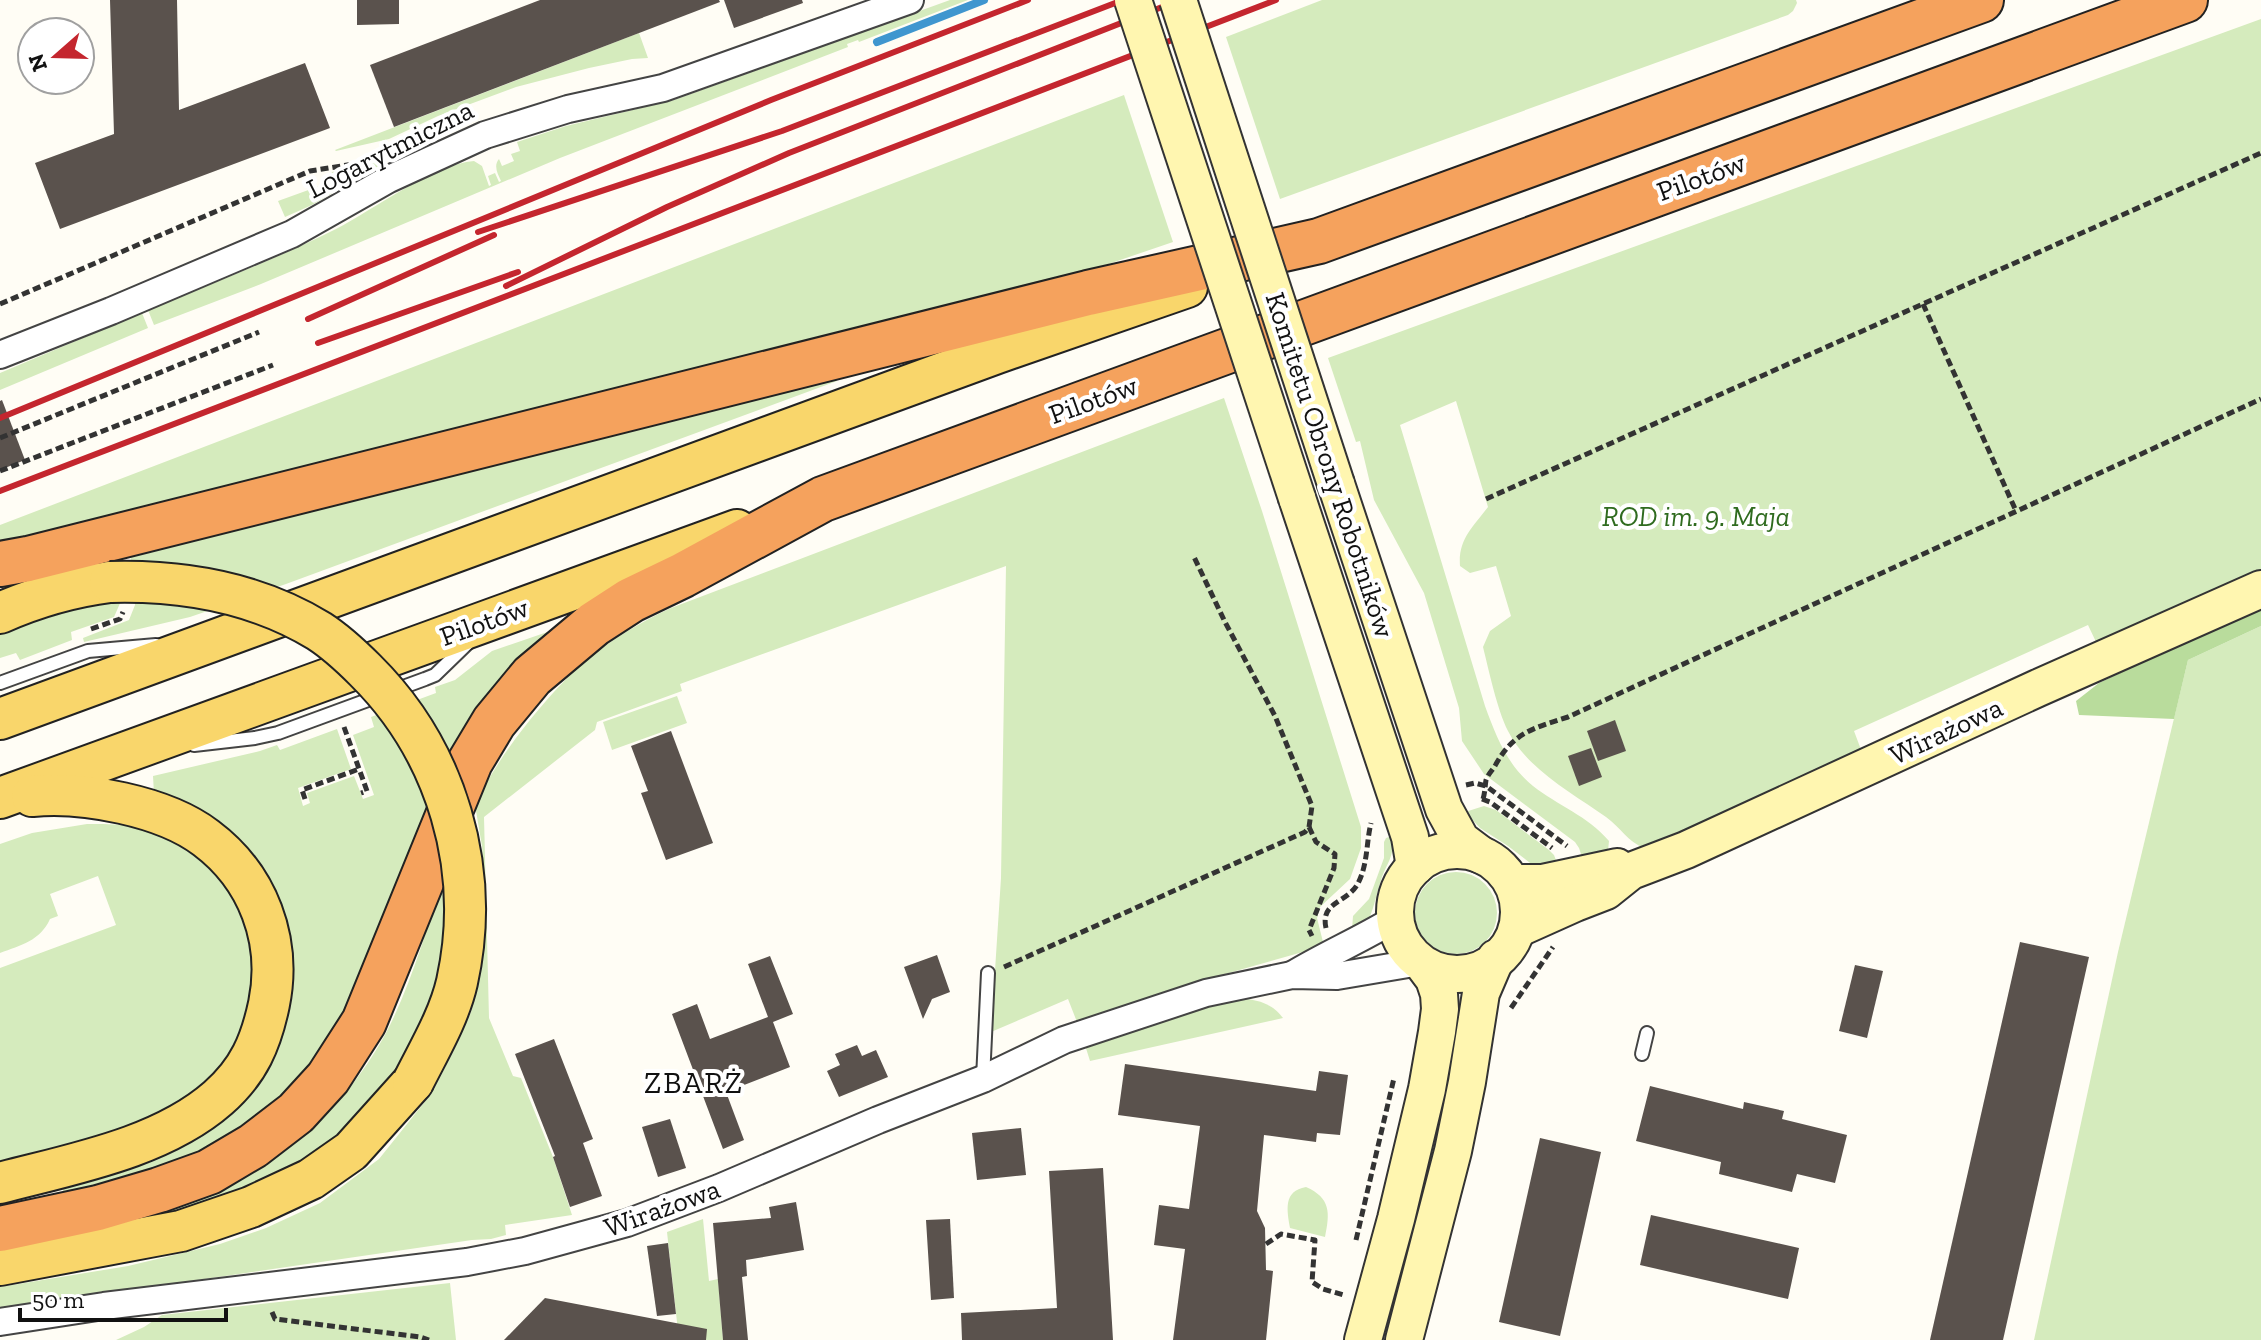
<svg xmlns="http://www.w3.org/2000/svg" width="2261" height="1340" font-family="'Zilla Slab',serif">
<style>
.green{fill:#d5ebbd}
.forest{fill:#b9dc9c}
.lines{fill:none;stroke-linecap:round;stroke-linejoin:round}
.stream{stroke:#3f96cf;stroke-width:8}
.building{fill:#5a524d}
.lane-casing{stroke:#444;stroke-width:16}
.street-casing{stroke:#444;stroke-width:30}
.secondary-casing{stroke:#333;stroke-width:40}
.primary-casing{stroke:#222;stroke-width:44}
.highway-casing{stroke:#222;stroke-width:48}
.path{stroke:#333;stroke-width:5;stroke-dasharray:8 4;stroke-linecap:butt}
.lane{stroke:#fff;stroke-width:12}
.street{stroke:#fff;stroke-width:26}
.secondary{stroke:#fff6b0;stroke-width:36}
.primary{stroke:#f9d66b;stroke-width:40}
.highway{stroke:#f5a25d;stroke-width:44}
.rail{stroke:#c4262e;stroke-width:6}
.secondary-bridge-casing{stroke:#333;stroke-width:40;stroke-linecap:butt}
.primary-bridge-casing{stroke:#222;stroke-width:44;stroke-linecap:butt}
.secondary-bridge{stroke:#fff6b0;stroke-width:36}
.primary-bridge{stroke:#f9d66b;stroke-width:40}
.labels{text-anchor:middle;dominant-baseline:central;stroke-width:8;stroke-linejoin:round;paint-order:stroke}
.street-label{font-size:28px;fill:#111;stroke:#fff}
.park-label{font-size:28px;font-style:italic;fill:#2f6b1f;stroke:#fff}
.neighbourhood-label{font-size:30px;letter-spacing:2px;fill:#111;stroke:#fff}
</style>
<rect width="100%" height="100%" fill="#fffdf5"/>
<g class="green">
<path d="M950 0H968L859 42 858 40 847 44 848 47 560 158 261 284 154 325 148 310C211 284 276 259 336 229 373 210 434 164 474 161L482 166 489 186 491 185 488 176 495 173 499 182 501 181C498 174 493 166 499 159L502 166 514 161 511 154 520 151 517 142 566 126 674 100Z"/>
<polygon points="1322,0 1796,0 1797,3 1793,11 1788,15 1280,199 1226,37"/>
<path d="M2261 19V571L2097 644 2088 625 1854 731 1863 755 1644 848C1628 842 1620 827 1606 817 1572 793 1527 769 1508 731 1497 709 1489 671 1483 647L1490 631 1511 616 1496 566 1470 573 1460 566C1458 539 1473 527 1488 507L1456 401 1400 425 1485 706C1496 736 1507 765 1533 786 1557 805 1588 816 1609 841L1608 851 1584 863 1579 848 1575 842 1484 774 1462 741 1459 708 1424 593 1374 500 1360 441 1356 442 1328 358Z"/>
<polygon points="639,33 648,58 632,59 589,68 516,87 438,116 389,139 336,151 335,150"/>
<polygon points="1124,95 1173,242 1085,272 836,376 837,381 286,584 190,617 84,642 83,638 129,620 135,605 129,540 0,576 0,525"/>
<polygon points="381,161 382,164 312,205 285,217 278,201 325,184 332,172"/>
<polygon points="142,313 148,328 0,390 0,373"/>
<path d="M1224 398 1262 511 1361 827V848L1350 879 1320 907 1317 918 1324 946 1172 989 1077 1022 1068 999 991 1032 1001 878 1006 566 680 684 682 691 597 722 595 730 484 817 489 1018 513 1076 521 1078 553 1157 572 1215 505 1225 506 1235 491 1239 472 1240 0 1309V1287L128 1266 220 1244 266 1228 320 1203 379 1159 431 1094 453 1052 471 1012 480 976 485 914 482 846 475 805C497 758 537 708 573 672 597 648 640 622 671 608Z"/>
<polygon points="121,601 114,617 71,632 72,640 20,660 16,653 0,658 0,634 9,629 77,607"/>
<polygon points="2261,626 2261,1340 2034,1340 2118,952 2188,660"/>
<polygon points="562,627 367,975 308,1073 242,1132 187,1160 64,1197 62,1182 279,1040 290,1005 292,967 288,933 154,794 153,776 260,751 277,745 280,750 337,729 351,769 298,788 303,806 310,803 307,793 354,776 363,799 374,795 353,735 374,727 371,717 436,693 435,687 455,680 492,651"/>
<polygon points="677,696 687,723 612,750 603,722"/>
<polygon points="1484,806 1496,810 1549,850 1554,855 1557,863 1534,866 1508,846 1480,828 1465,812"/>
<path d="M87 824C115 824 145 824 171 837 212 858 244 898 254 944 256 953 254 965 254 974 254 982 256 991 254 998 253 1006 248 1014 245 1021 239 1039 232 1055 219 1069 162 1129 77 1144 0 1166V968L116 925 98 876 50 894 58 916 50 919C40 941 21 945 0 953V844L32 833Z"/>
<path d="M1392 836C1395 857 1387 862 1381 880 1376 895 1374 910 1366 925L1352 930 1353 916 1369 899 1384 858V842L1386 838Z"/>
<path d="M450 870 441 991 397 1071 347 1128 318 1152 288 1171 208 1206 125 1227 122 1219C150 1211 190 1203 216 1192 288 1158 348 1103 386 1033 412 983 427 927 445 874Z"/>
<circle cx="1456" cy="913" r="41"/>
<path d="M1247 999C1262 1001 1273 1005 1283 1018L1090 1061 1085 1045 1204 1007Z"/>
<path d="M1306 1187C1331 1198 1330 1213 1325 1237L1290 1228C1287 1210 1283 1191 1306 1187Z"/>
<polygon points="703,1219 709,1281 718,1279 723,1340 679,1340 667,1232"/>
<polygon points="450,1283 456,1340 116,1340 144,1327 162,1315"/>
</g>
<polygon class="forest" points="2261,606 2261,626 2188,660 2174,719 2079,715 2076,701 2099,683"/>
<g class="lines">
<polyline class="stream" points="877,42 984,0"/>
</g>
<g class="building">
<polygon points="110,0 177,0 179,110 305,63 330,128 60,229 35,163 114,134"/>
<polygon points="357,0 399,0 399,24 357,25"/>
<polygon points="540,0 719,0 720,2 394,127 370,65"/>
<polygon points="724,0 802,0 803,3 734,28"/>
<polygon points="2,400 25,460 0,470 0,401"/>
<polygon points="1615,720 1626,751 1598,761 1587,731"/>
<polygon points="671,731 713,843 666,860 641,793 648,791 631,746"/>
<polygon points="1591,748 1602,777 1579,786 1568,756"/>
<polygon points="2020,942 2089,957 2003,1340 1930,1340"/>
<polygon points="937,955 950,992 932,999 923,1019 904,967"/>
<polygon points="770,956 793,1014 773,1022 790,1067 726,1092 744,1140 723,1149 672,1014 697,1004 710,1039 768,1017 748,964"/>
<polygon points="1855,965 1883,971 1867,1038 1839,1031"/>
<polygon points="554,1039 593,1139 583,1143 602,1196 570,1207 553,1157 555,1156 515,1054"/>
<polygon points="857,1045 862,1056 876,1050 888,1077 839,1097 827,1071 840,1065 835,1054"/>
<polygon points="1125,1064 1316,1091 1319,1071 1348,1075 1340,1135 1317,1133 1316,1142 1264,1135 1257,1211 1265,1228 1266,1270 1273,1271 1266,1340 1173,1340 1185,1249 1154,1245 1159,1205 1189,1209 1200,1126 1118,1115"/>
<polygon points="1650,1086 1743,1109 1744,1102 1784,1111 1782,1119 1847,1135 1835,1183 1797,1174 1792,1192 1719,1174 1721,1162 1636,1141"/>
<polygon points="670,1119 686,1168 658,1177 642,1127"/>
<polygon points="1021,1128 1026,1175 977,1180 972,1133"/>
<polygon points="1540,1138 1601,1152 1560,1336 1499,1322"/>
<polygon points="1103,1168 1113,1340 962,1340 961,1313 1057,1308 1049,1171"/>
<polygon points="796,1202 804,1250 746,1260 747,1276 742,1277 748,1340 723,1340 713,1223 771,1218 769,1207"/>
<polygon points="1651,1215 1799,1248 1788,1299 1640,1265"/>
<polygon points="950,1219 954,1298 931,1300 926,1220"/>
<polygon points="668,1243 676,1314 657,1316 647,1246"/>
<polygon points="545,1298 707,1329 706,1340 504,1340"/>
</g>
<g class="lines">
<defs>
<g id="lane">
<polyline points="0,683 88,651 156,645"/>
<polyline points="194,745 255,738 278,733 425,679 435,675 468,643"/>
<polyline points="1642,1054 1647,1033"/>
<polyline points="983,1079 988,973"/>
</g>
<g id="street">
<polyline points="0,355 111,311 292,234 389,179 485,135 568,109 663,88 910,0"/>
<path d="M1292 975C1325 955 1360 940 1393 920"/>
<polyline points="0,1322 104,1306 467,1262 525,1251 627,1223 719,1188 878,1120 983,1079 1064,1040 1206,993 1292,975 1337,976 1420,962"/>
</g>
<g id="secondary">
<polyline points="1336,484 1444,809 1461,840 1481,855"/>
<polyline points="1297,498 1410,837 1415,867"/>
<circle cx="1457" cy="912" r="62"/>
<polyline points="1513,883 1542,883 1617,867"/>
<polyline points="1517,929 1575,903 1606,891 1631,871 1686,850 2038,688 2261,589"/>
<polyline points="1363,1340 1396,1219 1427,1089 1437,1032 1440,1009 1439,994 1434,979 1425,967"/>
<polyline points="1404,1340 1453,1151 1467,1082 1481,993 1496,958"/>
</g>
<g id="primary">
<path d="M0 613C36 597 71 587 110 582"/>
<polyline points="0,719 997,353 1187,287"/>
<polyline points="0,798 737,530"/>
<path d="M0 1183C72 1164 161 1148 218 1098 249 1071 261 1042 269 1004 282 940 258 877 206 838 164 806 83 791 32 796"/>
<polyline points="0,1265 181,1231 251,1207 311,1179 351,1151 413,1082"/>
</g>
<g id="highway">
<polyline points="0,564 28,559 1088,293 1319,241 1981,0"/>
<polyline points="0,1229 98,1208 159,1190 209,1172 253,1146 296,1113 328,1078 364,1022 470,762 494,722 532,676 594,624 631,600 683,575 823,499 2185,0"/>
</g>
</defs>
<use href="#lane" class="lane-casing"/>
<use href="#street" class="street-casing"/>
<use href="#secondary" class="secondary-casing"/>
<use href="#primary" class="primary-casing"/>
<use href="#highway" class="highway-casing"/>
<g class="path">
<polyline points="0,304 310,171 360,163"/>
<polyline points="1923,304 2016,511"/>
<polyline points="0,438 259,332"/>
<polyline points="0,471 273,365"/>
<polyline points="1486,499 2261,153"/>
<polyline points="91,629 120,619 123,612"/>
<polyline points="344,727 367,791 361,793"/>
<polyline points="1466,785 1475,783 1486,786 1567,846"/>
<polyline points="305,799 302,790 359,769"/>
<polyline points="1482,799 1490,802 1552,848"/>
<path d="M1483 799C1485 793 1485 786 1486 780 1488 774 1493 770 1496 764 1514 732 1534 728 1568 717L2261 399"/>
<polyline points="1309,827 1316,842 1335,854 1334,868 1309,930 1312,936"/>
<path d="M1326 928C1320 902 1346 903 1357 885 1368 866 1366 843 1371 823"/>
<polyline points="1004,967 1305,832 1309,827 1312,806 1275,716 1225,622 1194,557"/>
<polyline points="1511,1008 1553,947"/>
<polyline points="1356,1240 1394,1078"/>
<polyline points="1266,1244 1281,1234 1315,1240 1312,1282 1323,1289 1344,1295"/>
<polyline points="272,1312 275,1319 420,1337 429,1340"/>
</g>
<use href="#lane" class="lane"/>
<use href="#street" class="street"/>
<use href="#secondary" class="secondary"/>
<use href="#primary" class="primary"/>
<use href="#highway" class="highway"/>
<g class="rail">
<polyline points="478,232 782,131 1123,0"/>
<polyline points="506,286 667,207 789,153 1180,0"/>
<polyline points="308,319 494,235"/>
<polyline points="318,343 518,272"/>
<polyline points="0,418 771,100 1028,0"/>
<polyline points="0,491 1276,0"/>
</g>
<defs>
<g id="secondary-bridge">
<polyline points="1133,0 1297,498"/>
<polyline points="1178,0 1336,484"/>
</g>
<path id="primary-bridge" d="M110 582C183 580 255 592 319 631 336 642 351 656 365 670 447 751 482 869 457 982 449 1017 429 1050 413 1082"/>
</defs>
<use href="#secondary-bridge" class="secondary-bridge-casing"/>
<use href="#primary-bridge" class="primary-bridge-casing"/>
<use href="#secondary-bridge" class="secondary-bridge"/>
<use href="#primary-bridge" class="primary-bridge"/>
</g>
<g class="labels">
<g class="street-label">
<text transform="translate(390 149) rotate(-27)">Logarytmiczna</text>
<text transform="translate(1701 177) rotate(-20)">Pilotów</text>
<text transform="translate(1093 400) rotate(-20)">Pilotów</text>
<text transform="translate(1330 465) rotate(72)">Komitetu Obrony Robotników</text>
<text transform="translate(484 622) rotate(-20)">Pilotów</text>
<text transform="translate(1946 731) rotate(-25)">Wirażowa</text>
<text transform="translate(662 1208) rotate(-20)">Wirażowa</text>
</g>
<g class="park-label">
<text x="1696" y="516">ROD im. 9. Maja</text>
</g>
<g class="neighbourhood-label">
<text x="694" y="1083">ZBARŻ</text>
</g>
</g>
<g transform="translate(56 56) rotate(250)"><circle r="38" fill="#ffffff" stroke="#a0a0a0" stroke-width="2"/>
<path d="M0-6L14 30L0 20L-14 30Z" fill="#c4262e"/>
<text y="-12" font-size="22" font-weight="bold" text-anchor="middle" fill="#111111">N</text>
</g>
<path d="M20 1308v12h206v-12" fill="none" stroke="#111111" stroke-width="4"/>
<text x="32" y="1308" font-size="24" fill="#111111" stroke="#ffffff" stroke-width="6" paint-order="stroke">50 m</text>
</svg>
